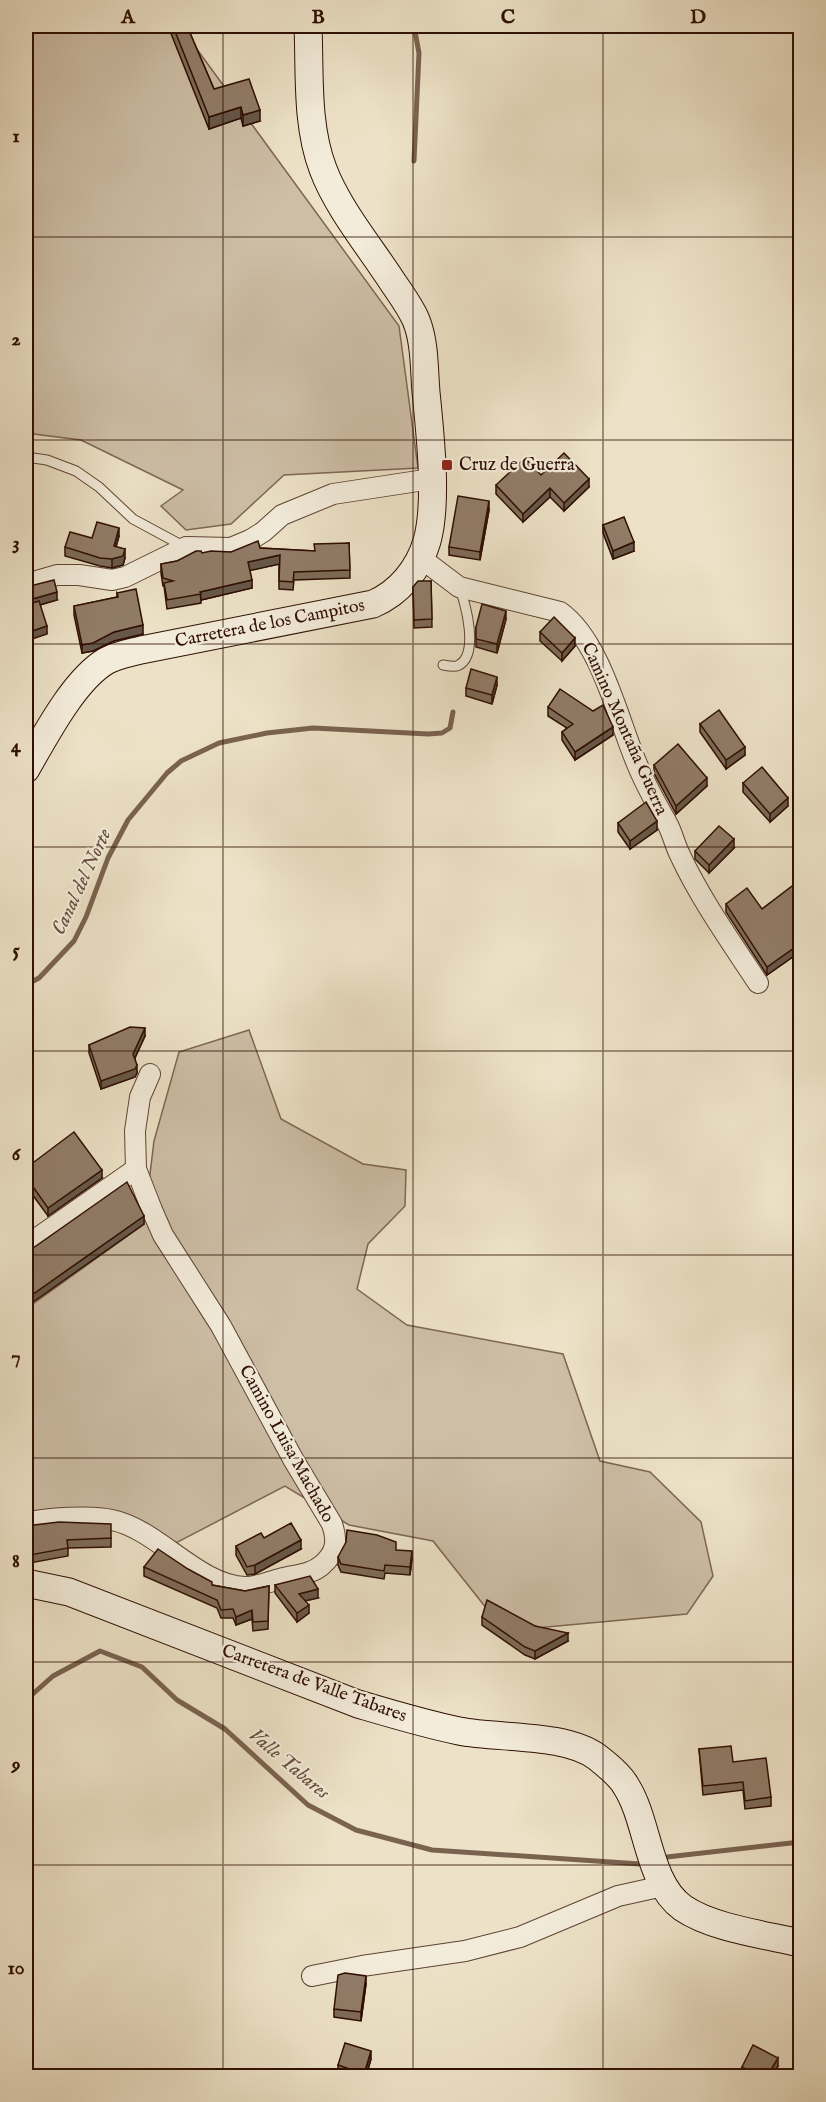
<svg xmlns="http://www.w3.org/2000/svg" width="826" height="2102" font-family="'IM FELL English',serif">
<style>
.green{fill:#cdbea6;stroke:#7e6654;stroke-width:1.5}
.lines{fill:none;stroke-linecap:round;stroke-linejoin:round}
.stream{stroke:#7a6250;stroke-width:5}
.lane-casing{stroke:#5e4333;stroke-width:11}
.street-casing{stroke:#5e4333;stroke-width:22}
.secondary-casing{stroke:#2e0e02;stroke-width:29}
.lane{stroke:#f3ecdb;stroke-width:9}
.street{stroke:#f3ecdb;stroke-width:20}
.secondary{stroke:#f3ecdb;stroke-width:27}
.wall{fill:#7d6b59;stroke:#2e0e02;stroke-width:1.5}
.shaded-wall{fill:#665749;stroke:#2e0e02;stroke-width:1.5}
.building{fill:#917c68;stroke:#2e0e02;stroke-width:1.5}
.grid{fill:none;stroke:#2e0e02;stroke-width:1.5;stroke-opacity:0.55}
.poi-dot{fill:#8f2418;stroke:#f3ecdb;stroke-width:2}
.labels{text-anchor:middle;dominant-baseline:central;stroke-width:4.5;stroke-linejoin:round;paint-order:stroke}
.poi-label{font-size:18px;fill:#2e0e02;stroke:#f3ecdb;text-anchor:start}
.street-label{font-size:18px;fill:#2e0e02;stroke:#f3ecdb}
.water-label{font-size:20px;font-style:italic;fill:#674d3c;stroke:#f3ecdb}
.neatline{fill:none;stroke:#2e0e02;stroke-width:2}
.grid-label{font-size:20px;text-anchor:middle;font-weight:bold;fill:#2e0e02}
</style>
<rect width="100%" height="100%" fill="#ede2c7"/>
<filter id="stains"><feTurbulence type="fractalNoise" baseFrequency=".00333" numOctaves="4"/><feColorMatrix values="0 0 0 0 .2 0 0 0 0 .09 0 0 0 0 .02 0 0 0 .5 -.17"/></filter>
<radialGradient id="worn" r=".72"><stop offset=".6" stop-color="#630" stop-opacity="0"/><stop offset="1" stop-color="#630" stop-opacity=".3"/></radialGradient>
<g class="green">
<polygon points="26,26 180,26 399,326 418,468 284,475 231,524 186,530 161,506 183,490 81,440 26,433"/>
<polygon points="249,1030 281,1119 363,1164 406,1170 405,1206 368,1244 357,1289 407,1325 563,1354 600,1461 650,1472 701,1522 713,1576 687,1614 536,1628 487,1609 433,1541 349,1525 285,1486 174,1544 134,1518 26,1516 26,1309 144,1224 154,1141 179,1052"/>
</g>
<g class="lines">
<g class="stream">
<polyline points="414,26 419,53 414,161"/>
<polyline points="26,985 39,978 74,941 86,917 108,858 128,820 167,773 181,761 219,743 267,733 313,728 428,734 442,733 450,728 453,712"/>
<polyline points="26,1700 53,1676 100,1651 142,1667 177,1700 225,1729 308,1805 356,1830 432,1850 640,1864"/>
<polyline points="667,1857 800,1842"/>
</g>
<defs>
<g id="lane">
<polyline points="26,457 47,460 76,471 99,487 133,519 185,547"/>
<path d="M443 665C448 666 453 667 457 666 480 657 466 603 459 587"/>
</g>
<g id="street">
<path d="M419 559 430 565 459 587 560 612C600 640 618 719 637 764 646 786 657 805 668 825 673 835 675 845 680 855 701 900 731 942 758 983"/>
<polyline points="26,584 57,575 79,575 112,580 125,577 186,547 231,548 250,540 263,532 282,515 333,494 431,479"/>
<polyline points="26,1246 136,1169"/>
<path d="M26 1523C46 1518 91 1515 112 1520 157 1529 199 1586 245 1587 257 1587 268 1582 280 1579 294 1575 311 1575 322 1565 336 1553 338 1541 332 1524L293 1459 221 1326 163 1235 152 1210 136 1169 135 1131 140 1097 150 1074"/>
<polyline points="312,1976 362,1966 465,1951 520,1937 618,1896 663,1886"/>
</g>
<g id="secondary">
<path d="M26 769C45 736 74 680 106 661 117 655 129 653 141 650L373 604C399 593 419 569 427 541 438 502 430 433 426 392 424 368 425 342 416 320 410 306 400 293 392 281 370 247 337 207 323 169 306 125 310 72 308 26"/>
<path d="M26 1583 69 1592 358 1704C392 1714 425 1724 459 1731 499 1739 564 1733 597 1757 607 1765 620 1775 626 1786 649 1822 647 1882 683 1908 712 1928 766 1935 800 1943"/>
</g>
</defs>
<use href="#lane" class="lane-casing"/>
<use href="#street" class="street-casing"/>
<use href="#secondary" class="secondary-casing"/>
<use href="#lane" class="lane"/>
<use href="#street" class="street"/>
<use href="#secondary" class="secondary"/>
</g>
<g class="wall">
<polygon points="168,26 187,26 214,89 260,121 243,126 241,118 209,129"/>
<polygon points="541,475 589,487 564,511 550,497 523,522 496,494 496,485"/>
<polygon points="489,510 480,560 449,555 449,547"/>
<polygon points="603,525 634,551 613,559 603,533"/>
<polygon points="119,536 116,547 125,558 123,565 112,568 100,566 65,556 65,547 92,538"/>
<polygon points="349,543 350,578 294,580 293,590 279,589 279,564 250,570 252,588 201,600 201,603 167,609 164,586 163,586 161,573 161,564 177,561 202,553 231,552 260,548 315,551"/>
<polygon points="431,581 432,627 414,628 413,587"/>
<polygon points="26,587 57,600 40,605 47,634 28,604 26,596"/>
<polygon points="117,593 143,634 114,641 93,651 82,653 74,615 74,606 117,597"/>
<polygon points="506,619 497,653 476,647 476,627"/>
<polygon points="540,632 575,646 562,661 540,641"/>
<polygon points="497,685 492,704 466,696 466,688"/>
<polygon points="548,707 613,735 575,760 562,740 562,732 567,728 548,716"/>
<polygon points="700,724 745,755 726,769 700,732"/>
<polygon points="654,765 707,786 676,814 654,773"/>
<polygon points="743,783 788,806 770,822 743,792"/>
<polygon points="618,823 657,830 630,849 618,832"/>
<polygon points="734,848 709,873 695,859 695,851"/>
<polygon points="801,881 801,951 767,975 726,912 726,904 762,909"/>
<polygon points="145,1036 135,1058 137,1073 135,1077 101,1089 89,1053 89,1045"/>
<polygon points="26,1168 102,1178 48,1216 26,1186"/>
<polygon points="26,1526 111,1538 111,1547 68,1548 68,1556 30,1563 29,1558 26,1559"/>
<polygon points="264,1538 301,1549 255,1574 247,1575 236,1555 236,1546"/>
<polygon points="396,1550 412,1559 410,1575 385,1573 384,1579 341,1572 338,1565 338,1557"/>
<polygon points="144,1567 212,1585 245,1591 269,1586 268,1629 253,1631 252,1619 236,1625 233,1618 221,1618 217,1608 144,1576"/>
<polygon points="275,1585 318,1598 305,1601 309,1613 297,1622 275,1593"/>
<polygon points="482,1617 535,1626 568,1641 535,1659 525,1655 482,1625"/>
<polygon points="699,1749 733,1762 771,1797 771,1806 745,1809 743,1790 703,1795"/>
<polygon points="366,1984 361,2021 334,2017 334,2009"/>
<polygon points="371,2059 366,2076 346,2076 338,2074 338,2065"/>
<polygon points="778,2066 772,2076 744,2076 742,2075 742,2067"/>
</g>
<g class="shaded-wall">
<polygon points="241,107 241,118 209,129 209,117"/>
<polygon points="260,110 260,121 243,126 243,115"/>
<polygon points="589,479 589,487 564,511 564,503"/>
<polygon points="550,488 550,497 523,522 523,514"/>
<polygon points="489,501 489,510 480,560 480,552"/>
<polygon points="119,528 119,536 114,554 114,546"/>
<polygon points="634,542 634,551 613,559 613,551"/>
<polygon points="125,549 125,558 123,565 112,568 112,559"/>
<polygon points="280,555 280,564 248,571 248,562"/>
<polygon points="252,580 252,588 201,600 200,592"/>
<polygon points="57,592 57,600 29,608 29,600"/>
<polygon points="506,611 506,619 497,653 497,644"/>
<polygon points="143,625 143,634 114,641 93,651 82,653 82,645 114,632"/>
<polygon points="47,626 47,634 26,641 26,633"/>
<polygon points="575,638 575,646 562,661 562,653"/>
<polygon points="497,677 497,685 492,704 492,695"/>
<polygon points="613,727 613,735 575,760 575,752"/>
<polygon points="745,747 745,755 726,769 726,760"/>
<polygon points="707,778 707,786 676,814 676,806"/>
<polygon points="788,798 788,806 770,822 770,814"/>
<polygon points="657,821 657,830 630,849 630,841"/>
<polygon points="734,839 734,848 709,873 709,865"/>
<polygon points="801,943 801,951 767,975 767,967"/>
<polygon points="145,1028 145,1036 133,1062 133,1054"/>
<polygon points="137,1065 137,1073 135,1077 101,1089 101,1081"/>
<polygon points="102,1170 102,1178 48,1216 48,1208"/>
<polygon points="144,1216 144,1224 26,1307 26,1299"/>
<polygon points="301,1540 301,1549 255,1574 255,1565"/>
<polygon points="412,1551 412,1559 410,1575 410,1567"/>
<polygon points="318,1589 318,1598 299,1602 299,1594"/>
<polygon points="309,1605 309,1613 297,1622 297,1613"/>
<polygon points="252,1610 252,1619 236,1625 236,1617"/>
<polygon points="568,1633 568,1641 535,1659 535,1651"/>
<polygon points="366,1976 366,1984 361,2021 361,2012"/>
<polygon points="371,2051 371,2059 366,2076 364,2076"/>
<polygon points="778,2058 778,2066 772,2076 767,2076"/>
</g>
<g class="building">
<polygon points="173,26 187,26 214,89 249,79 260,110 243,115 241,107 209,117"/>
<polygon points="564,453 589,479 564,503 550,488 523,514 496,485 525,458 541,475"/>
<polygon points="458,496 489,501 480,552 449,547"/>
<polygon points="624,517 634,542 613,551 603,525"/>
<polygon points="97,522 119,528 114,546 125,549 123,556 112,559 100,558 65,547 70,532 92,538"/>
<polygon points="258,541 260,548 315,551 314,544 349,543 350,570 294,572 293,582 279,581 280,555 248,562 252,580 200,592 201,594 167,600 164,583 173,581 163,578 161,564 177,561 196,551 201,551 202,553 211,551 231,552"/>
<polygon points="54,580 57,592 29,600 26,587"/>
<polygon points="418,581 431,581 432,619 414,620 413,587"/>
<polygon points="136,589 143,625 114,632 93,643 82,645 74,606 118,597 117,593"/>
<polygon points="39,601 47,626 26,633 26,605"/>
<polygon points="482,604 506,611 497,644 476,639 476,627"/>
<polygon points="554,617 575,638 562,653 540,632"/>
<polygon points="471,669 497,677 492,695 466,688"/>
<polygon points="560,689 593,711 603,705 613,727 575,752 562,732 573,724 548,707"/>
<polygon points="719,710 745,747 726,760 700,724"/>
<polygon points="678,744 707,778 676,806 654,765"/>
<polygon points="762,767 788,798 770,814 743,783"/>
<polygon points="646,802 657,821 630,841 618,823"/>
<polygon points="719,826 734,839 709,865 695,851"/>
<polygon points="800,880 801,881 801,943 767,967 726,904 747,888 762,909"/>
<polygon points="130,1027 145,1028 133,1054 137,1065 135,1069 101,1081 89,1045"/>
<polygon points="74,1132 102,1170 48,1208 26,1177 26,1168"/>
<polygon points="127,1182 144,1216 26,1299 26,1249 33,1248"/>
<polygon points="59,1522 111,1524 111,1538 67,1540 68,1548 30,1555 29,1550 26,1550 26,1526"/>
<polygon points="291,1523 301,1540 255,1565 247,1567 236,1546 261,1533 264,1538"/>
<polygon points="347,1530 377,1535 396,1542 396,1550 412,1551 410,1567 385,1565 384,1571 341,1564 338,1557 346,1542"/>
<polygon points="158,1549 188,1569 212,1582 212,1585 245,1591 269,1586 268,1621 253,1622 252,1610 236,1617 233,1609 221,1610 217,1600 144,1567"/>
<polygon points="310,1576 318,1589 299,1594 309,1605 297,1613 275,1585"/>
<polygon points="487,1600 535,1626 568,1633 535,1651 525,1647 482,1617"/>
<polygon points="731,1746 733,1762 766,1758 771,1797 745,1801 743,1782 703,1786 699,1749"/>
<polygon points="345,1973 366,1976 361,2012 334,2009 338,1975"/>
<polygon points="345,2043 371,2051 364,2074 338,2065"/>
<polygon points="753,2045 778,2058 767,2076 760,2076 742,2067"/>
</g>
<path class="grid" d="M223 26V2076M413 26V2076M603 26V2076M26 237H800M26 440H800M26 644H800M26 847H800M26 1051H800M26 1255H800M26 1458H800M26 1662H800M26 1865H800"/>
<rect class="poi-dot" x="441" y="459" width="12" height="12" rx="3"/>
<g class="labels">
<g class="poi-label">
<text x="459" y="465">Cruz de Guerra</text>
</g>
<g class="street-label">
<text transform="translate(270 624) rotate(-11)">Carretera de los Campitos</text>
<text transform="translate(624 729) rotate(66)">Camino Montaña Guerra</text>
<text transform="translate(286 1444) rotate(61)">Camino Luisa Machado</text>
<text transform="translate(314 1684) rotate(20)">Carretera de Valle Tabares</text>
</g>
<g class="water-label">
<text transform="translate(82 882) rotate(-65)">Canal del Norte</text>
<text transform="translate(289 1764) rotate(40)">Valle Tabares</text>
</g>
</g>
<rect width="826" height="2102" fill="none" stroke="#ede2c7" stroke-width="66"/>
<rect x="33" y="33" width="760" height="2036" class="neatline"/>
<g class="grid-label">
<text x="128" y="23">A</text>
<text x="318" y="23">B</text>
<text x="508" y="23">C</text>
<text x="698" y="23">D</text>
<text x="16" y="142">1</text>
<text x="16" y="345">2</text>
<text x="16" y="549">3</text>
<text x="16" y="752">4</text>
<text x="16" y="956">5</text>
<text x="16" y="1160">6</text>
<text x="16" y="1363">7</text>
<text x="16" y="1567">8</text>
<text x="16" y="1770">9</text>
<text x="16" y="1974">10</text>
</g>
<rect width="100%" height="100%" filter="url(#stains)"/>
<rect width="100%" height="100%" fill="url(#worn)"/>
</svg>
